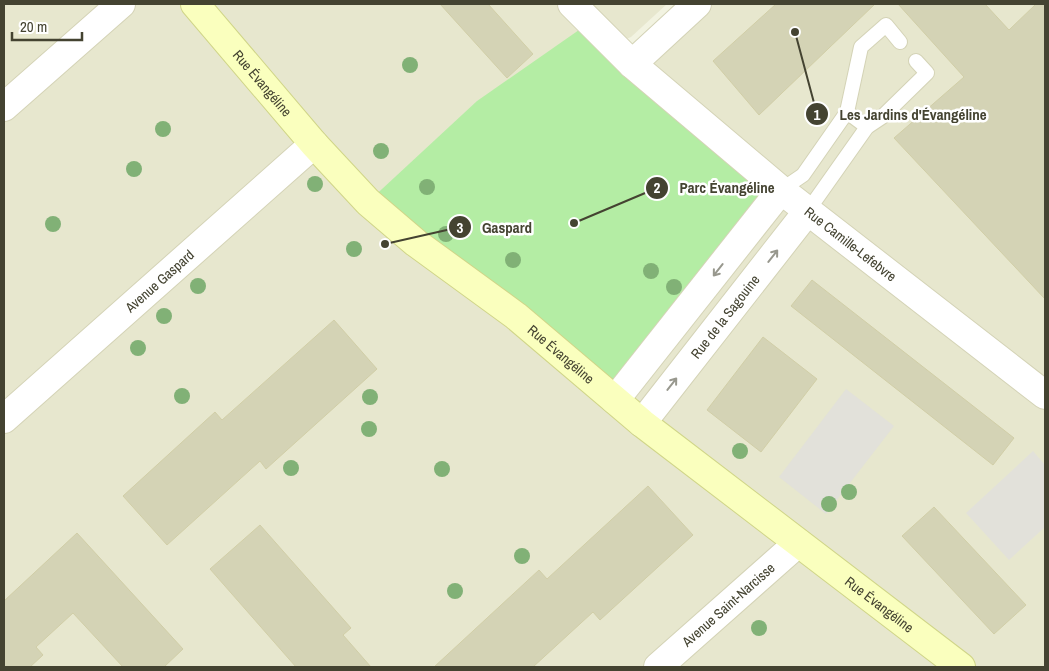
<svg xmlns="http://www.w3.org/2000/svg" width="1049" height="671" font-family="'Archivo Narrow',sans-serif">
<style>
.residential{fill:#e7e7ce}
.green{fill:#b4eda4}
.parking{fill:#e2e1da}
.building{fill:#d4d3b5;stroke:#d1cea7}
.lines{fill:none;stroke-linecap:round;stroke-linejoin:round}
.lane-casing{stroke:#d4d3b6;stroke-width:16}
.street-casing{stroke:#d4d3b6;stroke-width:30}
.secondary-casing{stroke:#d0d588;stroke-width:30}
.lane{stroke:#fff;stroke-width:14}
.street{stroke:#fff;stroke-width:28}
.secondary{stroke:#faffbe;stroke-width:28}
.tree{fill:#81b176}
.oneway{stroke:#98988e}
.labels{text-anchor:middle;dominant-baseline:central;stroke-width:5;stroke-linejoin:round;paint-order:stroke}
.street-label{font-size:14px;fill:#444331;stroke:#fff}
.leader{fill:none;stroke:#444331;stroke-width:2}
.callout-dot{fill:#444331;stroke:#fff;stroke-width:2}
.mark-label{font-size:15px;text-anchor:middle;font-weight:bold;fill:#fff}
.callout-label{font-size:15px;text-anchor:middle;font-weight:bold;fill:#444331;stroke:#fff;stroke-width:5;stroke-linejoin:round;paint-order:stroke}
</style>
<rect width="100%" height="100%" fill="#f2f3e1"/>
<polygon class="residential" points="4,4 667,4 631,37 477,101 632,64 697,4 1045,4 1045,667 4,667"/>
<polygon class="green" points="589,23 781,190 615,400 368,202 477,101"/>
<g class="parking">
<polygon points="846,389 894,426 826,514 779,477"/>
<polygon points="1033,451 1045,465 1045,527 1009,560 966,513"/>
</g>
<g class="building">
<polygon points="440,4 488,4 533,54 507,78"/>
<polygon points="776,4 875,4 759,115 713,61"/>
<polygon points="898,4 985,4 1009,30 1036,4 1045,4 1045,299 894,138 964,77"/>
<polygon points="812,280 1014,438 993,465 791,306"/>
<polygon points="334,320 377,369 266,469 260,461 167,545 123,496 215,412 222,420"/>
<polygon points="763,337 817,379 761,452 707,410"/>
<polygon points="648,486 693,535 600,620 593,612 533,667 434,667 539,570 547,579"/>
<polygon points="934,507 1026,605 994,634 902,536"/>
<polygon points="260,525 351,628 343,635 371,667 296,667 210,569"/>
<polygon points="77,533 183,649 164,667 123,667 73,613 36,647 43,655 30,667 4,667 4,601"/>
</g>
<g class="lines">
<defs>
<g id="lane">
<polyline points="847,112 867,127"/>
<polyline points="781,190 803,175 847,112 861,47 886,25 900,42"/>
<polyline points="807,212 867,127 882,117 927,73 916,61"/>
</g>
<g id="street">
<path id="s1" d="M572 4 632 64 781 190 1045 395"/>
<polyline points="632,64 697,4"/>
<polyline points="4,107 121,4"/>
<polyline points="615,400 781,190"/>
<path id="s2" d="M4 419 314 144"/>
<path id="s3" d="M642 423 807 212"/>
<path id="s4" d="M658 667 798 543"/>
</g>
<g id="secondary">
<path id="s5" d="M195 4 314 144 368 202 416 243 516 316 642 423 961 667"/>
</g>
</defs>
<use href="#lane" class="lane-casing"/>
<use href="#street" class="street-casing"/>
<use href="#secondary" class="secondary-casing"/>
<use href="#lane" class="lane"/>
<use href="#street" class="street"/>
<use href="#secondary" class="secondary"/>
</g>
<g class="tree">
<circle cx="410" cy="65" r="8"/>
<circle cx="163" cy="129" r="8"/>
<circle cx="381" cy="151" r="8"/>
<circle cx="134" cy="169" r="8"/>
<circle cx="315" cy="184" r="8"/>
<circle cx="427" cy="187" r="8"/>
<circle cx="53" cy="224" r="8"/>
<circle cx="446" cy="234" r="8"/>
<circle cx="354" cy="249" r="8"/>
<circle cx="513" cy="260" r="8"/>
<circle cx="651" cy="271" r="8"/>
<circle cx="198" cy="286" r="8"/>
<circle cx="674" cy="287" r="8"/>
<circle cx="164" cy="316" r="8"/>
<circle cx="138" cy="348" r="8"/>
<circle cx="182" cy="396" r="8"/>
<circle cx="370" cy="397" r="8"/>
<circle cx="369" cy="429" r="8"/>
<circle cx="740" cy="451" r="8"/>
<circle cx="291" cy="468" r="8"/>
<circle cx="442" cy="469" r="8"/>
<circle cx="849" cy="492" r="8"/>
<circle cx="829" cy="504" r="8"/>
<circle cx="522" cy="556" r="8"/>
<circle cx="455" cy="591" r="8"/>
<circle cx="759" cy="628" r="8"/>
</g>
<defs><path id="oneway-shaft" d="M-6 0H5M1.5-3L5.5 0L1.5 3" fill="none" stroke-width="1.6" stroke-linecap="round" stroke-linejoin="round" transform="scale(1.25)"/></defs>
<g class="oneway">
<use href="#oneway-shaft" transform="translate(773 256) rotate(-52)"/>
<use href="#oneway-shaft" transform="translate(718 270) rotate(128)"/>
<use href="#oneway-shaft" transform="translate(672 384) rotate(-52)"/>
</g>
<g class="labels">
<g class="street-label">
<text stroke="none"><textPath href="#s5" startOffset="104">Rue Évangéline</textPath></text>
<text stroke="none"><textPath href="#s1" startOffset="368">Rue Camille-Lefebvre</textPath></text>
<text stroke="none"><textPath href="#s2" startOffset="208">Avenue Gaspard</textPath></text>
<text stroke="none"><textPath href="#s3" startOffset="135">Rue de la Sagouine</textPath></text>
<text stroke="none"><textPath href="#s5" startOffset="509">Rue Évangéline</textPath></text>
<text stroke="none"><textPath href="#s5" startOffset="914">Rue Évangéline</textPath></text>
<text stroke="none"><textPath href="#s4" startOffset="94">Avenue Saint-Narcisse</textPath></text>
</g>
</g>
<path class="leader" d="M795 32L817 114M574 223L657 188M385 244L460 227"/>
<g class="callout-dot">
<circle cx="795" cy="32" r="5"/>
<circle cx="574" cy="223" r="5"/>
<circle cx="385" cy="244" r="5"/>
<circle cx="817" cy="114" r="12"/>
<circle cx="657" cy="188" r="12"/>
<circle cx="460" cy="227" r="12"/>
</g>
<g class="mark-label">
<text x="817" y="120">1</text>
<text x="657" y="193">2</text>
<text x="460" y="233">3</text>
</g>
<g class="callout-label">
<text x="913" y="120">Les Jardins d'Évangéline</text>
<text x="727" y="193">Parc Évangéline</text>
<text x="507" y="233">Gaspard</text>
</g>
<rect width="1049" height="671" fill="none" stroke="#444331" stroke-width="10"/>
<path d="M12 32v8h70v-8" fill="none" stroke="#444331" stroke-width="2.5"/>
<text x="20" y="32" font-size="15" fill="#444331" stroke="#ffffff" stroke-width="4" paint-order="stroke">20 m</text>
</svg>
